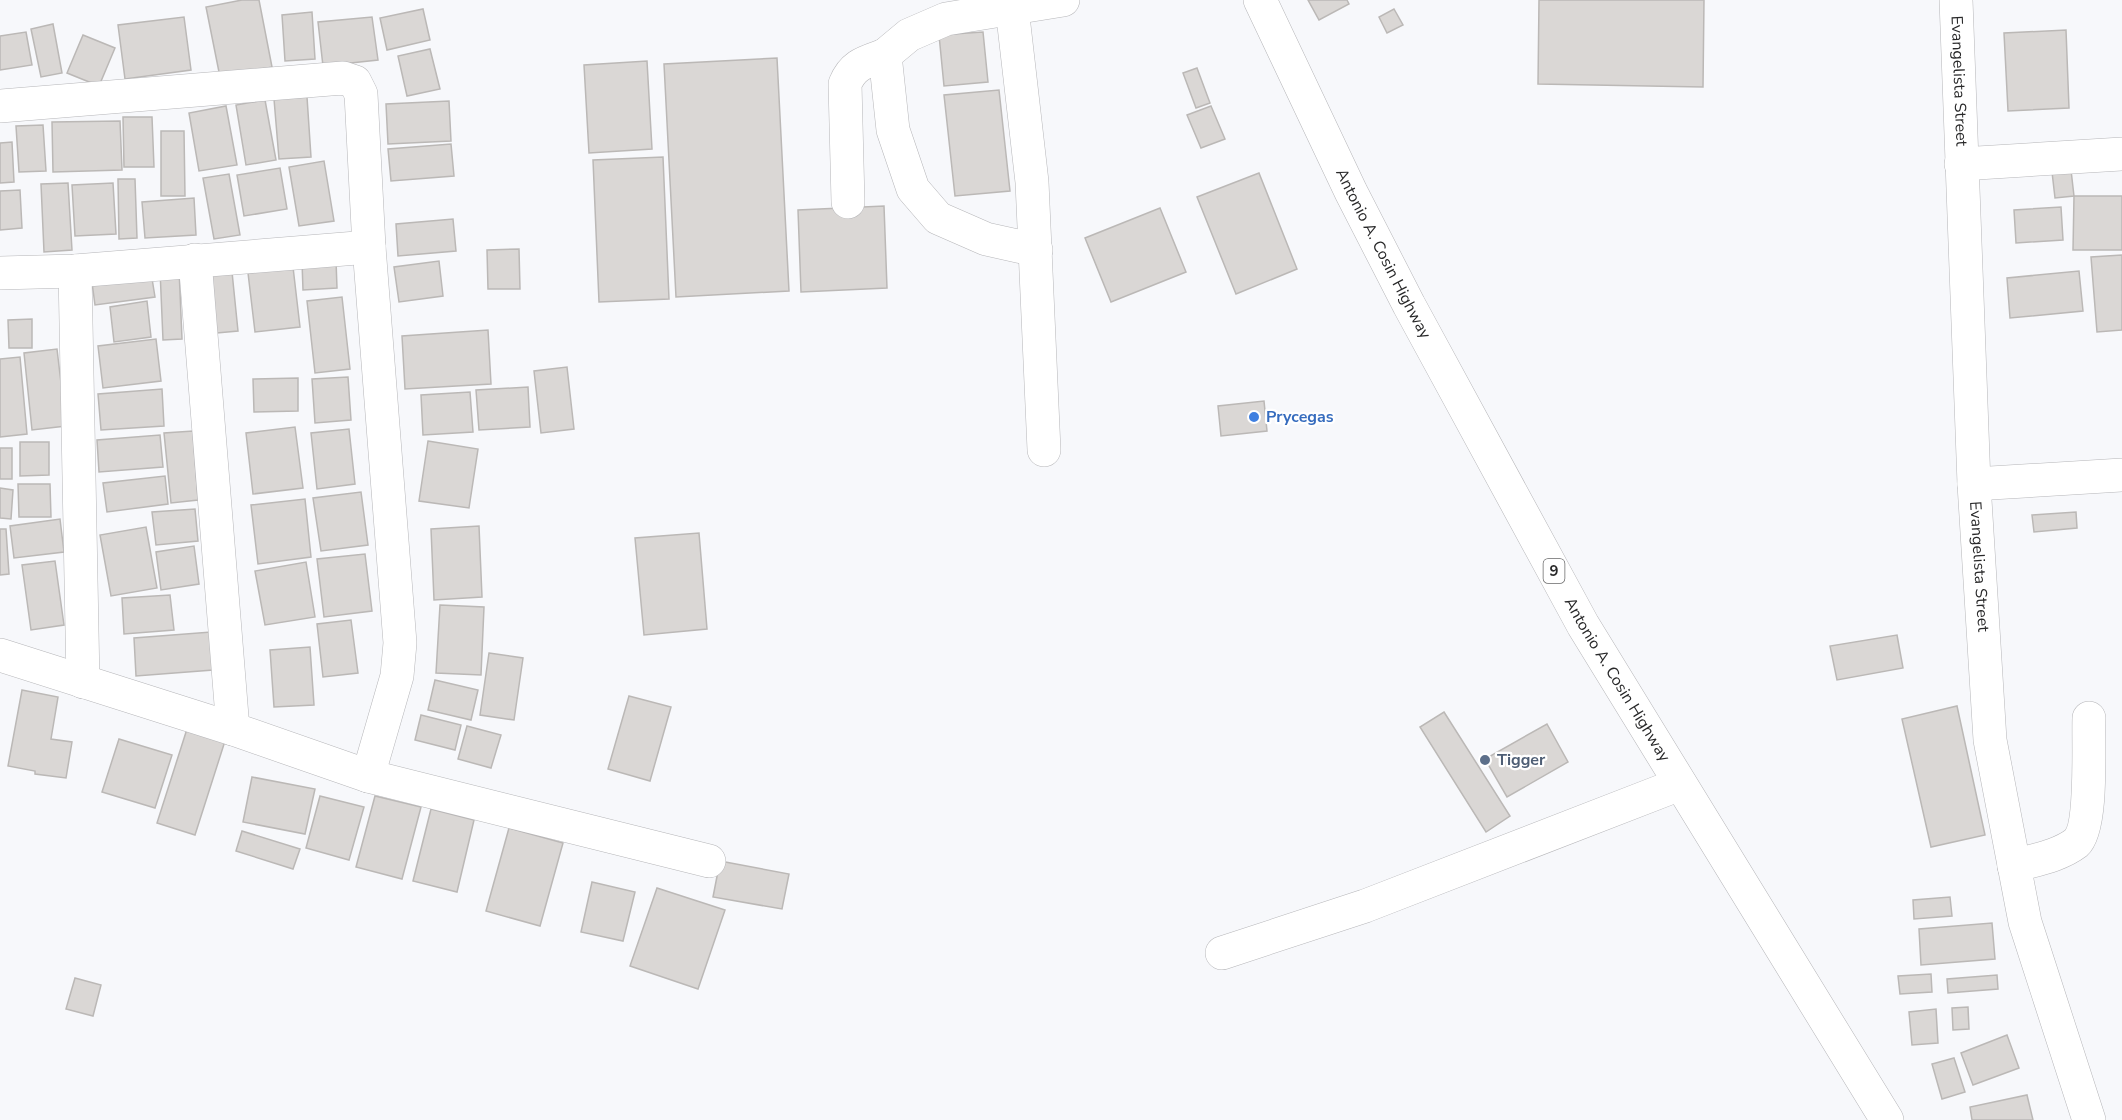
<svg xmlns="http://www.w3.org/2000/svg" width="2122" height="1120" font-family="'Nunito Sans',sans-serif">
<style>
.building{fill:#dad7d5;stroke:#bbb8b6;stroke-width:1.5}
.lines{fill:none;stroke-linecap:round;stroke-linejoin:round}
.minor-casing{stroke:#b6b6b9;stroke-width:34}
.highway-casing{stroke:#b6b6b9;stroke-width:34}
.minor{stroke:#fff;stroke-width:33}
.highway{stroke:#fff;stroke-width:33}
.shop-dot{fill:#3f7fe0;stroke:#fff;stroke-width:2}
.service-dot{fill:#5c6f8a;stroke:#fff;stroke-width:2}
.labels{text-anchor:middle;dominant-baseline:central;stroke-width:4.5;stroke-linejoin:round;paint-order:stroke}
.shield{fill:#fff;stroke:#686869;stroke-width:1.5}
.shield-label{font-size:15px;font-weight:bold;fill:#282829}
.street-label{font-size:16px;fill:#282829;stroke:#fff}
.shop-label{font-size:16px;font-weight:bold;fill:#366cbe;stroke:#fff;text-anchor:start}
.service-label{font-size:16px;font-weight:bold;fill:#4e5e75;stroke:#fff;text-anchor:start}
</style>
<rect width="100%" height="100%" fill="#f7f8fb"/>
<g class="building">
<polygon points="242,0 259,0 272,67 220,77 206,7"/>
<polygon points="1308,0 1347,0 1349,4 1319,20"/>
<polygon points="1539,0 1704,0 1703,87 1538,84"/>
<polygon points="423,9 430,40 387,50 380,18"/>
<polygon points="1394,9 1403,25 1387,33 1379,17"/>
<polygon points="312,12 315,59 285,61 282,15"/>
<polygon points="184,17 191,70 125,79 118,25"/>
<polygon points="372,17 378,60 323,66 318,22"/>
<polygon points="53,24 62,73 41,77 31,29"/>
<polygon points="2066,30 2069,108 2008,111 2004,33"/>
<polygon points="26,32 32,65 0,70 0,36"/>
<polygon points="983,32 988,82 944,86 939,35"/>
<polygon points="83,35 115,48 99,86 67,73"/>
<polygon points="430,49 440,89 407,96 398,56"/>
<polygon points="777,58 789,291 676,297 664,64"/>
<polygon points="647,61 652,149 589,153 584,65"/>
<polygon points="1197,68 1210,103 1196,108 1183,73"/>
<polygon points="999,90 1010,191 955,196 944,95"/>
<polygon points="307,97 311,157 279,159 274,99"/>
<polygon points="265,100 276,160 246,165 236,105"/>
<polygon points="449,101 451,141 388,144 386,104"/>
<polygon points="226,106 237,165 199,171 189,113"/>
<polygon points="1211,106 1225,139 1201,148 1187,115"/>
<polygon points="123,117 152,117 154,167 124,167"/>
<polygon points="120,121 122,170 53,172 52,122"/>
<polygon points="43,125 46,171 19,172 16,126"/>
<polygon points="161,131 184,131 185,196 161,196"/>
<polygon points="12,142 14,182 0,183 0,143"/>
<polygon points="451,144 454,176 391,181 388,149"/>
<polygon points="663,157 669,299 599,302 593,160"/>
<polygon points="324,161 334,221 299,226 289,167"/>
<polygon points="280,168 287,209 244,216 237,175"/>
<polygon points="2071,170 2074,196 2055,198 2052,172"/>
<polygon points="1259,173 1297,269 1236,294 1197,197"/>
<polygon points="229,174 240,235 214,239 203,178"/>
<polygon points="118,179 135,179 137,238 119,239"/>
<polygon points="68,183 72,250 44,252 41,184"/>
<polygon points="113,183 116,234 75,236 72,185"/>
<polygon points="20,190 22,228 0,230 0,191"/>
<polygon points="2074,196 2122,196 2122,250 2073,250"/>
<polygon points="194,198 196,235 145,238 142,202"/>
<polygon points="884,206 887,288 801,292 798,210"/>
<polygon points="2061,207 2063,240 2016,243 2014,210"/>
<polygon points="1160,208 1186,272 1111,302 1085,238"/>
<polygon points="453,219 456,251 398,256 396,224"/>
<polygon points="519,249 520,289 488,289 487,250"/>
<polygon points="2122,255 2122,330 2097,332 2091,257"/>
<polygon points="336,260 337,288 303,290 302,262"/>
<polygon points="439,261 443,296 399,302 394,267"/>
<polygon points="231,262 238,331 206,334 199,265"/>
<polygon points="150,266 155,297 95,305 91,275"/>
<polygon points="293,267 300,327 255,332 248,273"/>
<polygon points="179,269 182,339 163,340 160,270"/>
<polygon points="2079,271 2083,311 2010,318 2007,278"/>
<polygon points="342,297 350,369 315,373 307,301"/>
<polygon points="147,301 151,337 114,342 110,307"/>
<polygon points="32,319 32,348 9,348 8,320"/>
<polygon points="488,330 491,384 405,389 402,336"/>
<polygon points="156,339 161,381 103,388 98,346"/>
<polygon points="57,349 66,426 32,430 24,353"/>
<polygon points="20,357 27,434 0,437 0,359"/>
<polygon points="567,367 574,429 541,433 534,371"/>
<polygon points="348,377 351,420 315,423 312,379"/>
<polygon points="298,378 298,411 254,412 253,379"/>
<polygon points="528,387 530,427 479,430 476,390"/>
<polygon points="162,389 164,426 101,430 98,394"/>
<polygon points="470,392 473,432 423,435 421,395"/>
<polygon points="1264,401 1267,431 1221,436 1218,406"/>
<polygon points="295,427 303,488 253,494 246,433"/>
<polygon points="349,429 355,484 317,489 311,433"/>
<polygon points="193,431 198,500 171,503 164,433"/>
<polygon points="160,435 163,467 99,472 97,440"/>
<polygon points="428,441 478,449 469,508 419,501"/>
<polygon points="20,442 49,442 49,475 20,476"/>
<rect x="0" y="448" width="12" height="31"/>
<polygon points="165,476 168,504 107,512 103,483"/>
<polygon points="18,484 50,484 51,517 19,517"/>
<polygon points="0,488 13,490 11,519 0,518"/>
<polygon points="361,492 368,545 321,551 313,498"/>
<polygon points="305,499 311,557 258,564 251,505"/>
<polygon points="195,509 198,541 156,545 152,512"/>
<polygon points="2076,512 2077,528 2034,532 2032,515"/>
<polygon points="60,519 64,552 14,558 10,526"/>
<polygon points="479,526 482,597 434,600 431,529"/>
<polygon points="146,527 157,588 111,596 100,535"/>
<polygon points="0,529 6,529 9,574 0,575"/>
<polygon points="699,533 707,629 644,635 635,538"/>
<polygon points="194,546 199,584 161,590 156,552"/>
<polygon points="365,554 372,611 324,617 317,559"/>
<polygon points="55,561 64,625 31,630 22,565"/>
<polygon points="306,562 315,617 265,625 255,571"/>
<polygon points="170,595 174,630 124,634 122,598"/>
<polygon points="440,605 484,607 481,675 436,673"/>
<polygon points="351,620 358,673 323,677 317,624"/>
<polygon points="211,632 213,670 136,676 134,638"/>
<polygon points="1897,635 1903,668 1837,680 1830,646"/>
<polygon points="310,647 314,705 274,707 270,650"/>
<polygon points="489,653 523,658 514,720 480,715"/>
<polygon points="435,680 478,690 471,720 428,710"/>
<polygon points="22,690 58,697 51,739 72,742 66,778 35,774 35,771 8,766"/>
<polygon points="629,696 671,707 650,781 608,769"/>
<polygon points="1957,706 1985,835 1931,847 1902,719"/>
<polygon points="1444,712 1510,816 1486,832 1420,727"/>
<polygon points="421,715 461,725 455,750 415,740"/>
<polygon points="1547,724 1568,762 1507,797 1485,759"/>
<polygon points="467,726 501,735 491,768 458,759"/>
<polygon points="187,729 225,741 195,835 157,823"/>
<polygon points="119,739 172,755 155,808 102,792"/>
<polygon points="252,777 315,789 305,834 243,822"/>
<polygon points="320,796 364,807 349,860 306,848"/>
<polygon points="375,796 421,807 402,879 356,867"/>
<polygon points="431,809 474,820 457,892 413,881"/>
<polygon points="509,828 563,843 540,926 486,911"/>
<polygon points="242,831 300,849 293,869 236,851"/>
<polygon points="720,861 789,874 782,909 713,897"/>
<polygon points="592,882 635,892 623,941 581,932"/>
<polygon points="657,888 725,910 698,989 630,966"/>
<polygon points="1950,897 1952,916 1914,919 1913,900"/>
<polygon points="1992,923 1995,959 1921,965 1919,929"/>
<polygon points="1931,974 1932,992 1900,994 1898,976"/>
<polygon points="1997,975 1998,989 1948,993 1947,979"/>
<polygon points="75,978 101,985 93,1016 66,1009"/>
<polygon points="1968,1007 1969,1029 1953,1030 1952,1008"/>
<polygon points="1936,1009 1938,1043 1912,1045 1909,1012"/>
<polygon points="2007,1035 2019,1068 1973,1085 1961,1053"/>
<polygon points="1954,1058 1965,1092 1942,1099 1932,1064"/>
<polygon points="2027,1095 2033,1120 1972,1120 1970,1107"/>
</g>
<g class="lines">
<defs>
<g id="minor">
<path id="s1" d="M1956 0 1974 484 1990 740 2025 922 2089 1120"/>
<polyline points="1012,8 1032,182 1044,450"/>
<polyline points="0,106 343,78 355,82 361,94 369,247 400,643 397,676 368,776"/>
<polyline points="1961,164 2122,154"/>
<path d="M848 202 845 84C853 64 866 62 885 55"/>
<polyline points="1036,250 986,239 938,218 913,189 893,130 885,55 909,35 946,19 1063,0"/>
<polyline points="195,260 233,729"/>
<polyline points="75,271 83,682"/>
<polyline points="0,273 75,271 369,247"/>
<polyline points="1974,484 2122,475"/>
<polyline points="0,655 233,729 368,776 709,861"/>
<path d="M2014 866C2034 860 2059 856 2076 843 2093 828 2088 743 2089 718"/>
<polyline points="1222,953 1365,906 1680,784"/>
</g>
<g id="highway">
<path id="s2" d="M1260 0 1351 192 1409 305 1583 625 1887 1120"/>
</g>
</defs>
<use href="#minor" class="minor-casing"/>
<use href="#highway" class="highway-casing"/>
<use href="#minor" class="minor"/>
<use href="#highway" class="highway"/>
</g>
<circle class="shop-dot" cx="1254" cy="417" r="6"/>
<circle class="service-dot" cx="1485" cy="760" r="6"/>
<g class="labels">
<rect class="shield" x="1543.5" y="559" width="21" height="24" rx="4.5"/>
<g class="shield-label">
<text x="1554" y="571">9</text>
</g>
<g class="street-label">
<text stroke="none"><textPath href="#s1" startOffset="81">Evangelista Street</textPath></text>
<text stroke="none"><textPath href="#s2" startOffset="282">Antonio A. Cosin Highway</textPath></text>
<text stroke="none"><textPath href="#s1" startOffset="567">Evangelista Street</textPath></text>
<text stroke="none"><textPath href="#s2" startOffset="768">Antonio A. Cosin Highway</textPath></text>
</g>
<g class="shop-label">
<text x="1266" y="417">Prycegas</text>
</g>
<g class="service-label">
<text x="1497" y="760">Tigger</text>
</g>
</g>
</svg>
